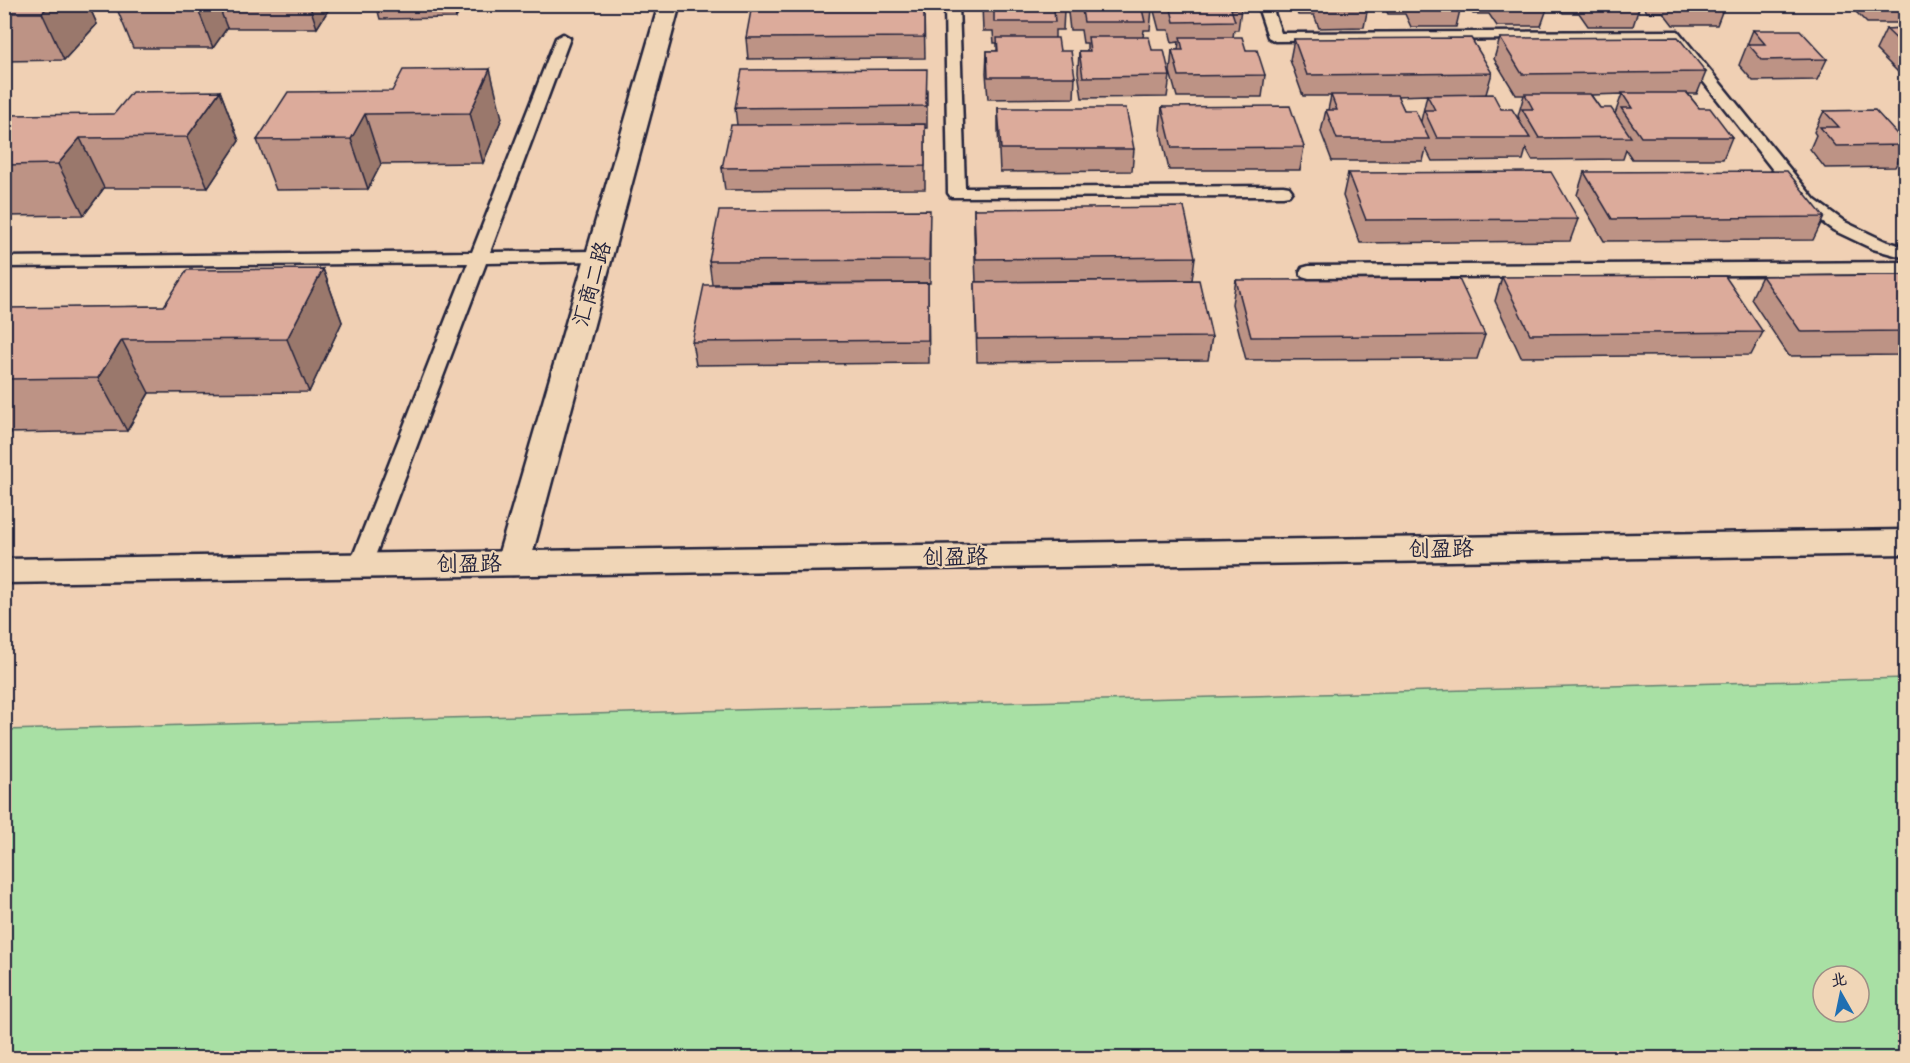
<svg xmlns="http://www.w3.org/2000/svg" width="1910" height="1063" font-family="'Comic Neue','LXGW WenKai TC',sans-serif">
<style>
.green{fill:#a8e0a4;stroke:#658170;stroke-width:1.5;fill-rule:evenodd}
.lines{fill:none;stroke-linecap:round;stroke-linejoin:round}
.lane-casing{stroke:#22223b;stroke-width:5}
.street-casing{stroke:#22223b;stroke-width:5}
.secondary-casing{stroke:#22223b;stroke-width:5}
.lane{fill:#f0d6b7;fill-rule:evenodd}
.street{fill:#f0d6b7;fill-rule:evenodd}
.secondary{fill:#f0d6b7;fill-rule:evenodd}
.wall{fill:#bd9385;stroke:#22223b;stroke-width:1.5;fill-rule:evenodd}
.shaded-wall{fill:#9a786c;stroke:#22223b;stroke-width:1.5}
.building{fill:#dcab9b;stroke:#22223b;stroke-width:1.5}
.labels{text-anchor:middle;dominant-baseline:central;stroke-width:4.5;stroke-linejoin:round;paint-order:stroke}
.street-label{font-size:22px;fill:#22223b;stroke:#f0d6b7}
</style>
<rect width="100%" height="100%" fill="#f0d0b4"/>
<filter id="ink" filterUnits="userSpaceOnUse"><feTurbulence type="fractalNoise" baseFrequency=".0167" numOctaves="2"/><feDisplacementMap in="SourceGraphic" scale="12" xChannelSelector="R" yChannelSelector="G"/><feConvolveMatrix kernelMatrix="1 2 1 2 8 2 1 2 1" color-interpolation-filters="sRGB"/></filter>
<g filter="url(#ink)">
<path class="green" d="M1905 678V1058H5V730ZM1823 976H1859V1012H1823Z"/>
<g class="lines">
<defs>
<g id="lane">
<polygon points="945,4 959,4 965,188 1283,186 1289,187 1292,191 1289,195 1283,196 951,197 948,193"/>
<polygon points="1257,4 1271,4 1281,33 1678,31 1815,200 1845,222 1885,241 1906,247 1906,258 1873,249 1833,230 1803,208 1669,38 1275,41 1268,37"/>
<polygon points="563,34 570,38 490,252 599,251 605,252 608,256 605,260 599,261 486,263 369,572 361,574 353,572 349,566 468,263 4,267 4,257 472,252 556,38"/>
<polygon points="1906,262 1906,274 1309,278 1302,276 1300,272 1302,268 1309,266"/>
</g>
<polygon id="street" points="659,4 680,4 530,563 525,572 513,575 501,572 496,563"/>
<polygon id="secondary" points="1906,530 1906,554 4,583 4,559"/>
</defs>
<use href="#lane" class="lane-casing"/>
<use href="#street" class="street-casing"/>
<use href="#secondary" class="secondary-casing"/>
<use href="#lane" class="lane"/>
<use href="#street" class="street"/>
<use href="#secondary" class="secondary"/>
</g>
<g class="wall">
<polygon points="4,4 88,4 97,24 64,60 4,61"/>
<polygon points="115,4 332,4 317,28 227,28 213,48 133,48"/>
<polygon points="376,4 463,4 456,18 380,19"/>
<polygon points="758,4 926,4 926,11 924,11 925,58 748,59 746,38"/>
<polygon points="982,4 1063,4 1064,10 1063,30 1055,30 1055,38 1060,51 1075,77 1074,98 988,99 986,73 987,51 997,51 997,43 994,43 993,31 983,31"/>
<polygon points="1067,4 1151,4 1152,9 1150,30 1144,30 1143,37 1170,76 1167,97 1082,98 1078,72 1079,51 1087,51 1087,43 1083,43 1081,30 1070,30"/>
<polygon points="1153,4 1240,4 1241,9 1238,30 1234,30 1233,37 1246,50 1265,75 1262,97 1177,97 1170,72 1172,50 1178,50 1179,42 1172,43 1169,30 1159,30 1153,7"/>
<polygon points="1294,4 1367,4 1368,7 1364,27 1319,28 1314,15 1298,15"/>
<polygon points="1383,4 1460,4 1461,6 1456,27 1411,27 1405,14 1388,14"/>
<polygon points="1468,4 1547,4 1548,6 1541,26 1497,26 1489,14 1473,14"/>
<polygon points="1557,4 1640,4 1640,5 1633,26 1588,26 1579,13 1563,13"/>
<polygon points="1641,4 1725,4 1717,25 1673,25 1663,12 1647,12"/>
<polygon points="1848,4 1905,4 1905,23 1867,23"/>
<polygon points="1905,28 1905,79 1876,50 1886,29"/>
<polygon points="1753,30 1827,59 1817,80 1753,81 1739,65"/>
<path d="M1500 38 1706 72 1697 94H1688L1699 108 1732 137 1723 159H1632L1626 150 1623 159 1532 160 1526 149 1523 160 1432 161 1426 149 1423 161H1332L1321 132 1326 110H1328L1331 96H1303L1290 60 1294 39 1492 73 1486 94 1501 109 1519 120V118L1518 116 1524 95H1516L1494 59ZM1622 94 1615 114 1600 108 1591 95ZM1427 95 1421 121 1404 110 1397 96Z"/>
<polygon points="927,90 927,128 925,128 925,189 725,190 722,168 737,125 735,108"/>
<polygon points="220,91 239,141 208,188 104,188 84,215 4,216 4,118 114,114"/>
<polygon points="392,91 502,118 483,163 381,164 368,189 276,190 257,140"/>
<polygon points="1162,107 1304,147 1300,170 1169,170 1160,129"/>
<polygon points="998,108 1134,149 1132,171 1000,172 998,130"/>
<polygon points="1824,111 1905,143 1905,148 1895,167 1825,168 1810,149 1816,135 1814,132"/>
<polygon points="1584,172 1824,217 1813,240 1604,241 1577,195"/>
<polygon points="1348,173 1578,219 1570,241 1360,243 1343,196"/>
<polygon points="974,209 1195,257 1192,280 976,282 974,232"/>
<polygon points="930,232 930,283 712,284 709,261"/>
<polygon points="323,269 342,322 309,392 149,393 127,431 4,433 4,309 164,306"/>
<polygon points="1905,275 1905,355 1789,356 1751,299 1762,276"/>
<polygon points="1502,277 1763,332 1751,355 1521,357 1495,301"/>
<polygon points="1236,280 1485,335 1477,359 1246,360 1232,304"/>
<polygon points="975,282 1212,337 1208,360 977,362"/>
<polygon points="928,283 929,363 696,365 692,342"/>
</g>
<g class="shaded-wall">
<polygon points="50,4 88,4 97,24 64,60 42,13"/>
<polygon points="196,4 218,4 227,28 213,48"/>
<polygon points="309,4 332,4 317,28"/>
<polygon points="453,4 463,4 456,18"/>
<polygon points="490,69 502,118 483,163 470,113"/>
<polygon points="220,91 239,141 208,188 187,137"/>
<polygon points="365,114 381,164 368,189 351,139"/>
<polygon points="80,138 104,188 84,215 58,164"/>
<polygon points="323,269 342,322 309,392 287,339"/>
<polygon points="122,340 149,393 127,431 98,378"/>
</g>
<g class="building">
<polygon points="4,4 50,4 42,13 4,13"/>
<polygon points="924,4 924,37 746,38 752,5"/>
<polygon points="983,4 1063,4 1064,10 1054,10 1055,22 994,22 994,10 983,10"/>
<polygon points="1071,4 1151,4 1152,9 1142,9 1145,22 1084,22 1082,10 1071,10"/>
<polygon points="1160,4 1240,4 1241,9 1231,9 1235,21 1174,22 1171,9 1161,9"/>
<polygon points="1322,4 1367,4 1368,7 1323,7"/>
<polygon points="1415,4 1460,4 1461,6 1416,7"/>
<polygon points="1502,4 1547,4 1548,6 1503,6"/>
<rect x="1595" y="4" width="45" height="1"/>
<polygon points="1905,28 1905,47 1886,29"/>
<polygon points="1753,30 1800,30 1827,59 1762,60 1748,44 1765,44"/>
<polygon points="1088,37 1149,37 1152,50 1164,50 1170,76 1083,77 1079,51 1090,51"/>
<polygon points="1180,37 1242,37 1246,50 1257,50 1265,75 1179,76 1172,50 1183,50"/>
<polygon points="1678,37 1706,72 1522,74 1500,38"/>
<polygon points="997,38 1058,38 1060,51 1071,51 1075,77 988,77 987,51 998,51"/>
<polygon points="1471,38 1492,73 1307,75 1294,39"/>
<polygon points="490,69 470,113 365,114 351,139 257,140 288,92 392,91 403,70"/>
<polygon points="927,69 926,106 735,108 742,70"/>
<polygon points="220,91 187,137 80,138 58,164 4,165 4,118 7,115 114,114 132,92"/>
<polygon points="1622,93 1687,93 1699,108 1710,108 1732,137 1641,137 1621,108 1632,108"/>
<polygon points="1493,94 1501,109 1512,109 1530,138 1437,138 1424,110 1435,110 1427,95"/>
<polygon points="1525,94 1590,94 1600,108 1611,108 1631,137 1539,138 1522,109 1533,109"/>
<polygon points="1331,95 1397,95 1404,110 1415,110 1429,139 1337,139 1326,110 1337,110"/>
<polygon points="1290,106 1304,147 1172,148 1162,107"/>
<polygon points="998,108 1126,108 1134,149 1001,149"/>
<polygon points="1875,110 1905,143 1905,145 1836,146 1820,127 1839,127 1824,111"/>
<polygon points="925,124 925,166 722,168 731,125"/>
<polygon points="1787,171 1824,217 1612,219 1584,172"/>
<polygon points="1551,172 1578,219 1366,220 1348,173"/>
<polygon points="1184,207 1195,257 976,259 974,209"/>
<polygon points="930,210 929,260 709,261 719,211"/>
<polygon points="323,269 287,339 122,340 98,378 4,379 4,309 5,308 164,306 187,270"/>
<polygon points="1905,275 1905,331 1801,332 1762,276"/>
<polygon points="1725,276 1763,332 1530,334 1502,277"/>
<polygon points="1459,279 1485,335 1251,337 1236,280"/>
<polygon points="1199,280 1212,337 977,339 975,282"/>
<polygon points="928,283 928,340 692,342 704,285"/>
</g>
</g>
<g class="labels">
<g class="street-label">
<text transform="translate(592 284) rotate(-74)">汇商二路</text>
<text transform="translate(1441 549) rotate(-1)">创盈路</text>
<text transform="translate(955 557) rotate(-1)">创盈路</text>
<text transform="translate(469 564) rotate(-1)">创盈路</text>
</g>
</g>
<rect width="1910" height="1063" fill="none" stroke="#f0d6b7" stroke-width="24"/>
<rect x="12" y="12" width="1886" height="1039" fill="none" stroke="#22223b" stroke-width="2" filter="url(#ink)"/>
<g transform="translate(1841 994) rotate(351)"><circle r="28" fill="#f0d6b7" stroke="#9e8e85" stroke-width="1.5"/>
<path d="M0-4.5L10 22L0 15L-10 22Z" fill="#1f6fb2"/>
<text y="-9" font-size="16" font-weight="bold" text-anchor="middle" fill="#22223b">北</text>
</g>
</svg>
